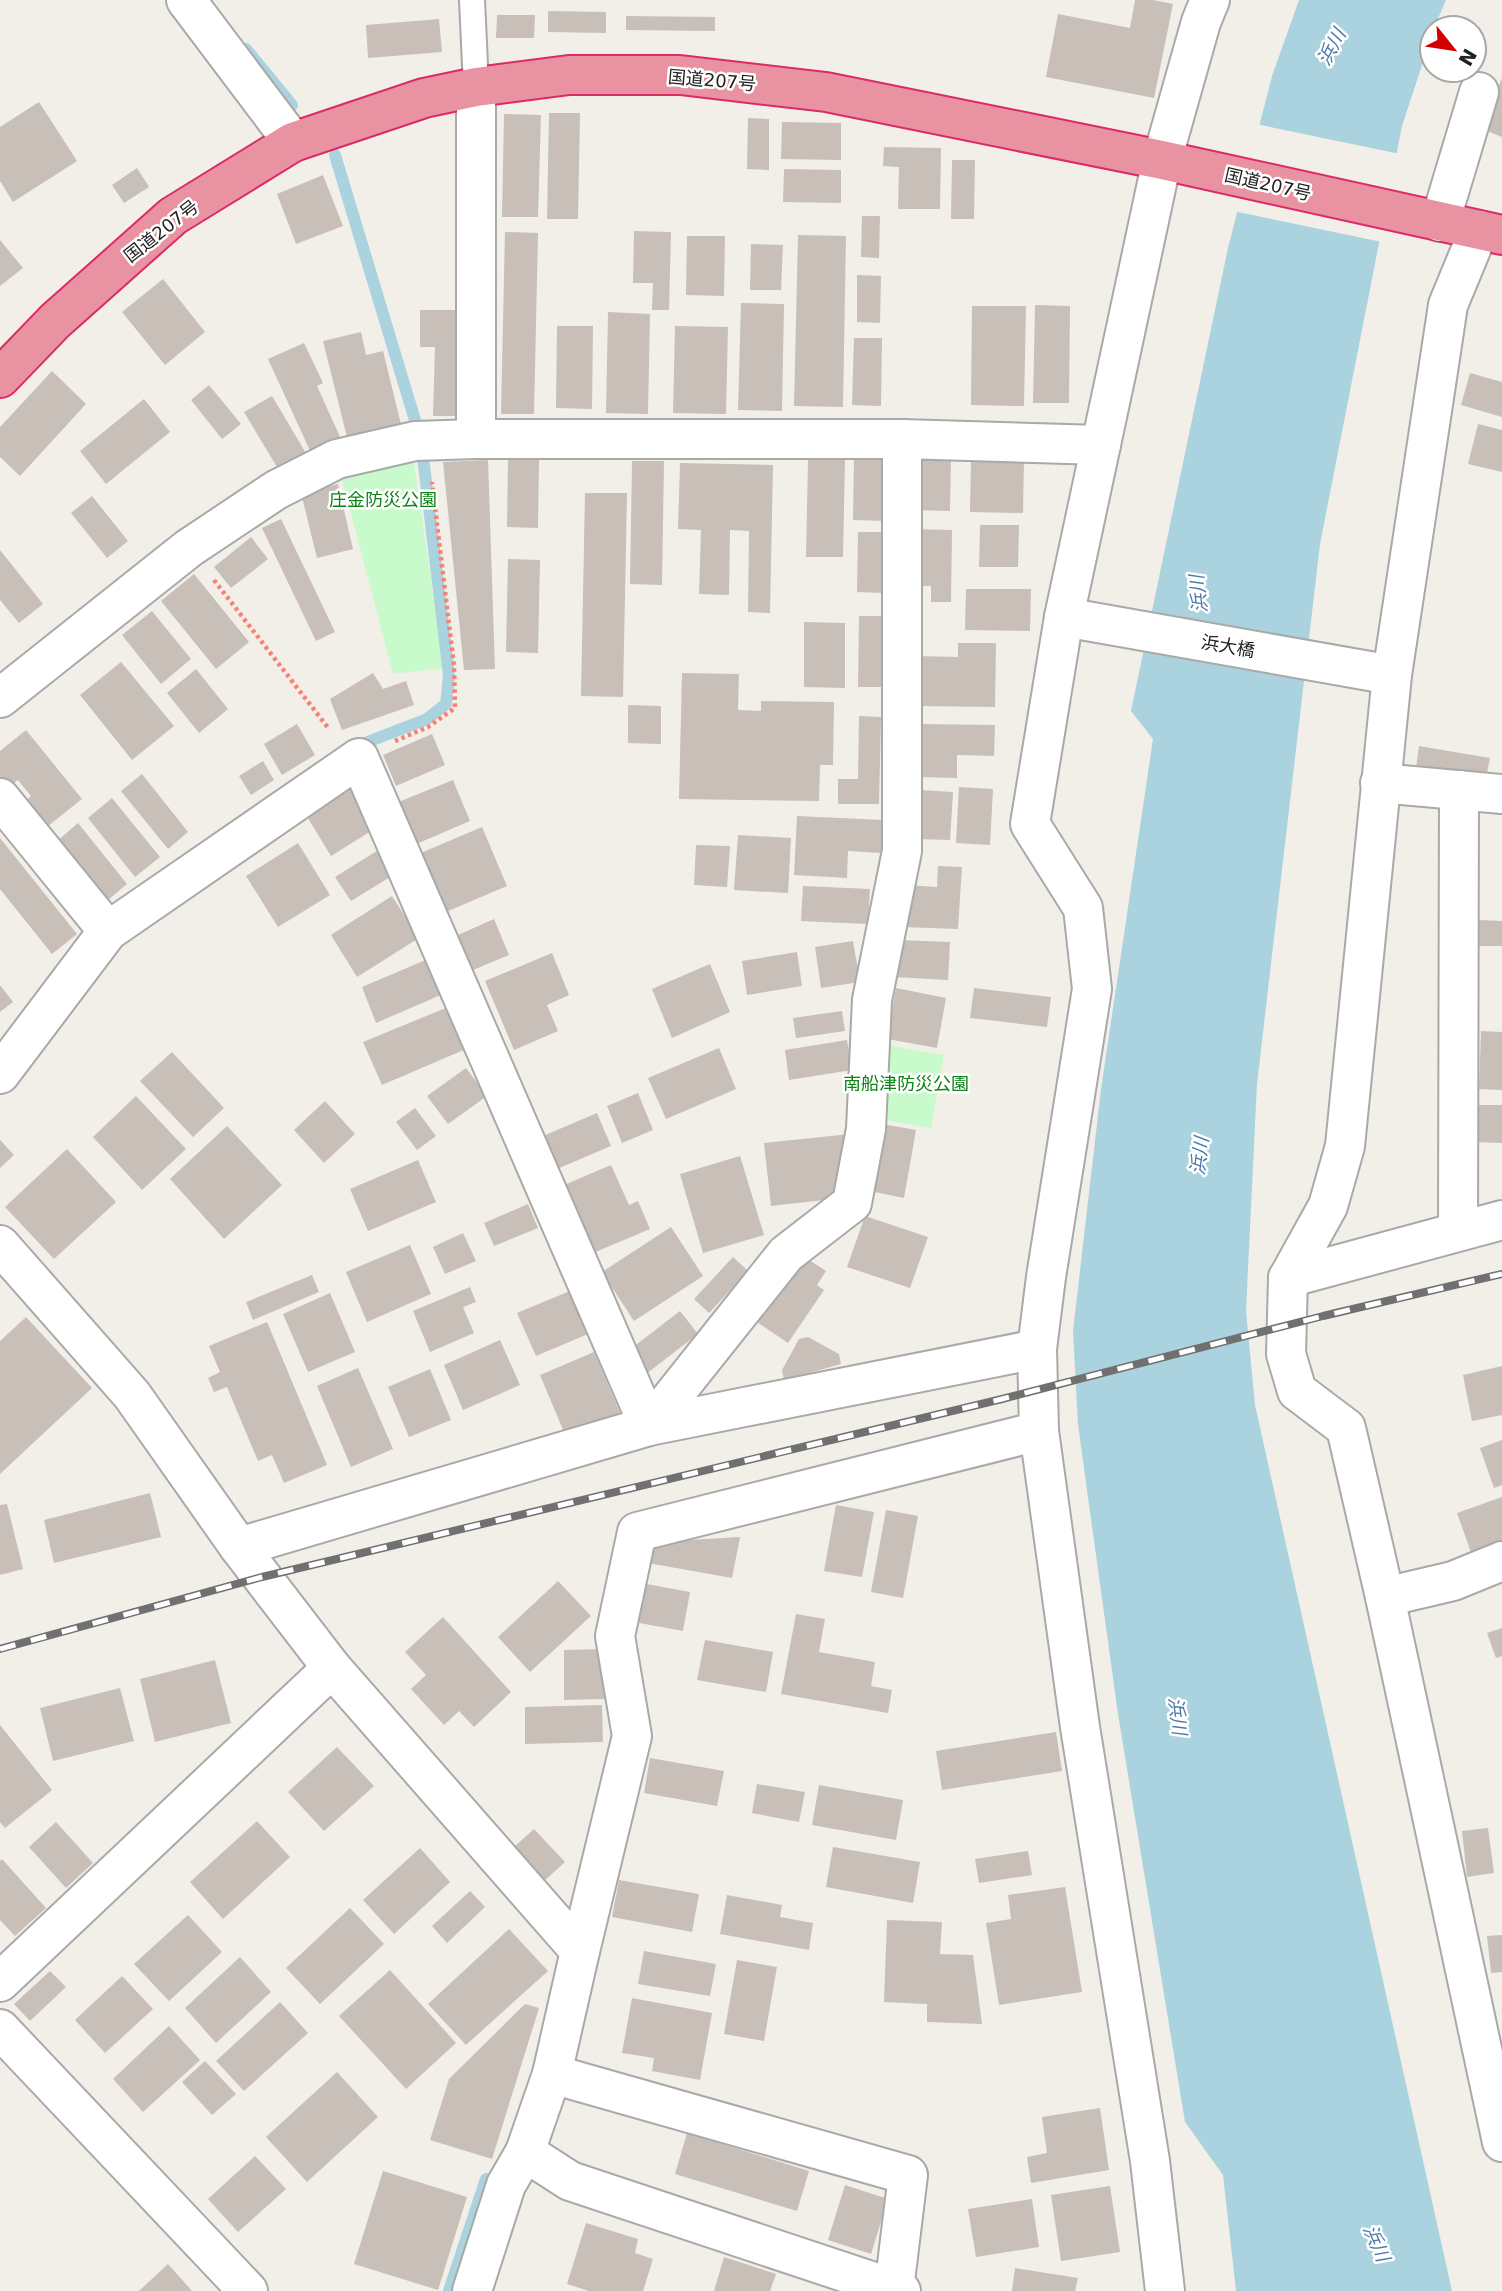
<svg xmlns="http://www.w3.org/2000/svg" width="1502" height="2291" font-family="'DejaVu Sans','Noto Sans JP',sans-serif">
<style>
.park{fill:#c8facc}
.water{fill:#aad3df}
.pier{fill:#f2efe9}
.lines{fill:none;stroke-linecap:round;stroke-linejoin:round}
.stream{stroke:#aad3df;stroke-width:12}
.building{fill:#c7bfb8}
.lane-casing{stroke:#a9a9a9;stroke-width:28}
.street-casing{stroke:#a9a9a9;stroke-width:42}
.highway-casing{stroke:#dc2a67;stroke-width:42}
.path{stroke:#fa8072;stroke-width:4.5;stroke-dasharray:3.5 3.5;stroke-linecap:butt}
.lane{stroke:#fff;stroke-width:24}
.street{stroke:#fff;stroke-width:38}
.highway{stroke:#e892a2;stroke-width:38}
.rail-casing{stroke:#707070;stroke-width:8}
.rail{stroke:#fff;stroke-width:5;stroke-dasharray:16;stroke-linecap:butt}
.labels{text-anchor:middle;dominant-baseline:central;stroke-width:5;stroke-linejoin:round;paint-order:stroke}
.street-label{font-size:18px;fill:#222;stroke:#fff}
.park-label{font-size:18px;fill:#0c8416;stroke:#fff}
.water-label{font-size:19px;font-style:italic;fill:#4a7aab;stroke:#fff}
</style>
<rect width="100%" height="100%" fill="#f2efe9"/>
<g class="park">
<polygon points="413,457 444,668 393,674 340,472"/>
<polygon points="875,1043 944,1055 931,1128 873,1118"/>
</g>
<polygon class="water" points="1299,0 1446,0 1434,28 1432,28 1432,35 1402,126 1320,544 1257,1084 1246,1311 1255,1405 1452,2291 1236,2291 1223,2175 1185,2122 1118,1714 1078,1425 1073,1331 1101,1089 1153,739 1131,711 1228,248 1272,76"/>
<polygon class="pier" points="1256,124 1400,154 1382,242 1233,211"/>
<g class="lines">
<g class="stream">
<polyline points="246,49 292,105"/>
<polyline points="335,155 421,440 449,675 446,704 427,719 352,748"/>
<polyline points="449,2291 486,2179"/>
</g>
</g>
<g class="building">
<polygon points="1135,0 1153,0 1173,4 1154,98 1046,77 1058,14 1130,28"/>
<polygon points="548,11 606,12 606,33 548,32"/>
<polygon points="497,15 535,15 534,38 496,38"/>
<polygon points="626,16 715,17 715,31 626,30"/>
<polygon points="439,19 442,52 368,58 366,25"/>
<polygon points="1502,78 1502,137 1482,129"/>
<polygon points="39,102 77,161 13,202 0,181 0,127"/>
<polygon points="549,113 580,113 578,219 547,219"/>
<polygon points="504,114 541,115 538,217 502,217"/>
<polygon points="748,118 769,119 769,170 747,169"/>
<polygon points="782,122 841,123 841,160 781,159"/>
<polygon points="884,147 941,148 940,209 898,209 899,167 883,166"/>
<polygon points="952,160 975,160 974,219 951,219"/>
<polygon points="137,168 149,187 124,203 112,185"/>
<polygon points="784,169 841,170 841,203 783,202"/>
<polygon points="323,175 343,226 296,244 277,194"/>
<polygon points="862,216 880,216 879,258 861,257"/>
<polygon points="634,231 671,232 669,310 652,310 653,283 633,283"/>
<polygon points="505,232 538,233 534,414 501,414"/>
<polygon points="798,235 846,236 843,407 794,406"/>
<polygon points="687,236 725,236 724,296 686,295"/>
<polygon points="0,240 23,268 0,286"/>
<polygon points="751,244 783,245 781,290 750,290"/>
<polygon points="857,275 881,276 880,323 857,322"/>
<polygon points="163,279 205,332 165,365 122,312"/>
<polygon points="741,303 784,304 782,411 738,410"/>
<polygon points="1035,305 1070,306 1069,403 1033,403"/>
<polygon points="972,306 1026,306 1024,406 971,405"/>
<polygon points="420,310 461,310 458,416 433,416 435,347 420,347"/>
<polygon points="608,312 650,314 648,414 606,413"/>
<polygon points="557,326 593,326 592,409 556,408"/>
<polygon points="675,326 728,327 726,414 673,413"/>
<polygon points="361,332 366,355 383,351 401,424 347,437 323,341"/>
<polygon points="854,338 882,338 881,406 852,405"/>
<polygon points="304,343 323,383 317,386 341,439 311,453 268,359"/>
<polygon points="52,371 86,404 20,476 0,457 0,427"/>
<polygon points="1470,373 1502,382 1502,417 1461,405"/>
<polygon points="209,385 241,424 222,439 191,400"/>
<polygon points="272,396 307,455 280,472 244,412"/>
<polygon points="144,399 170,432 106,484 80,451"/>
<polygon points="1478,424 1502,430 1502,472 1468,464"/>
<polygon points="913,455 951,456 950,511 912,510"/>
<polygon points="854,456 889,457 887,521 853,520"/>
<polygon points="508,459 539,460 538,528 507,527"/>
<polygon points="808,459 845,459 843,557 806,557"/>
<polygon points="488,460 495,669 464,670 443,462"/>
<polygon points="971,460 1024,461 1023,513 970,512"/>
<polygon points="632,461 664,461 662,585 630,584"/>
<polygon points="680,463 773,465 770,613 748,612 749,531 730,530 729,595 699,594 701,530 678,529"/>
<polygon points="338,484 353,549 317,558 301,493"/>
<polygon points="585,493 627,493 623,697 581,696"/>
<polygon points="92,496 128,541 107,558 71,513"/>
<polygon points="281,519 335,632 316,641 262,528"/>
<polygon points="980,525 1019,525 1018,567 979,567"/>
<polygon points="912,529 952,530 951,602 931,602 931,586 911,586"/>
<polygon points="858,532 884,532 883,593 857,592"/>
<polygon points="251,537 268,559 231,588 214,567"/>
<polygon points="0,550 43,604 19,623 0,600"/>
<polygon points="508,559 540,560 538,653 506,652"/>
<polygon points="194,574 249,642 216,669 161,601"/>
<polygon points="966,589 1031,589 1030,631 965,630"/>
<polygon points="152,611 191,659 161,684 122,635"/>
<polygon points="859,616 888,616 886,687 858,687"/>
<polygon points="804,622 845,623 845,688 804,687"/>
<polygon points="958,643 996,643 995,707 916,706 917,656 958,657"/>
<polygon points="121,662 174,726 132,760 80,695"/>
<polygon points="196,669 228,709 199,733 167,693"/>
<polygon points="373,673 383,689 406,681 414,705 342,730 330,699"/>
<polygon points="682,673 739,674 738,710 761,711 761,701 834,702 833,765 820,765 819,801 679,799"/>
<polygon points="628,705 661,706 661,744 628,743"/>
<polygon points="859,716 881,717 879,804 838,804 838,779 858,779"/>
<polygon points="297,724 315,755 282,775 264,744"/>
<polygon points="919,724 995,725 994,756 957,755 957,778 918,777"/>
<polygon points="26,730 82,799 43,830 22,804 31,796 18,780 9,787 0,776 0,751"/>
<polygon points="432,734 445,765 396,786 383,755"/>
<polygon points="1419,746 1490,758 1486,778 1416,768"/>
<polygon points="263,761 274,780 251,795 239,776"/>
<polygon points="142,774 188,832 168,849 121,791"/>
<polygon points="453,780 470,821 414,845 396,803"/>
<polygon points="347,782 376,828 331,856 303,810"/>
<polygon points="959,787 993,789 990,845 956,843"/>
<polygon points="920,790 953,792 950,840 917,839"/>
<polygon points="112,798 160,857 135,877 88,818"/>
<polygon points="797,816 883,820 881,853 848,851 847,878 794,875"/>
<polygon points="78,823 127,884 103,904 55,843"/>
<polygon points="482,827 507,886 441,914 416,855"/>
<polygon points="738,835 791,838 788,893 734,890"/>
<polygon points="0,838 77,934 52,954 0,889"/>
<polygon points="298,843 330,895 278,927 246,876"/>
<polygon points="696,845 730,846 727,887 694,885"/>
<polygon points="380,849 395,874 351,901 335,877"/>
<polygon points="938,866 962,867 958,929 903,927 905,885 937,887"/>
<polygon points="803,886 870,889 868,924 801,921"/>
<polygon points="392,896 419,938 357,977 331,935"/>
<polygon points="494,919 509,955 473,970 458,935"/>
<polygon points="1477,920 1502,921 1502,946 1476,946"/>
<polygon points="898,940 950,942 948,980 895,977"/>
<polygon points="853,941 860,982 821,988 815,947"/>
<polygon points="797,952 802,986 747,995 742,961"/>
<polygon points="552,953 569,995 547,1005 558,1031 514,1050 485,981"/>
<polygon points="428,959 443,994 376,1023 362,987"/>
<polygon points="710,964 730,1012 672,1038 652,989"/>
<polygon points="0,985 13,1002 0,1012"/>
<polygon points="896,988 946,998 937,1048 887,1039"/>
<polygon points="974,988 1051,997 1047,1027 970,1018"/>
<polygon points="448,1007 466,1049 382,1085 363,1042"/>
<polygon points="842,1011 845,1031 796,1038 793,1018"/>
<polygon points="1481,1031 1502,1032 1502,1090 1479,1089"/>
<polygon points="847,1040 852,1070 789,1080 785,1050"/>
<polygon points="719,1048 736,1089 666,1119 648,1078"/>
<polygon points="172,1052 224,1108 193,1137 140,1081"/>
<polygon points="466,1068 487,1096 448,1124 427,1096"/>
<polygon points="638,1093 653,1130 622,1143 607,1106"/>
<polygon points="136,1096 186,1149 142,1190 93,1137"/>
<polygon points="325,1101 355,1134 324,1163 294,1130"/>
<polygon points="1478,1105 1502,1105 1502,1143 1476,1142"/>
<polygon points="415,1108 436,1136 417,1150 396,1122"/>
<polygon points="597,1113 611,1146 557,1169 543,1136"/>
<polygon points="882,1124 916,1130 904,1198 870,1191"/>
<polygon points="227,1126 282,1185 224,1239 170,1179"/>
<polygon points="850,1134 833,1199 771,1206 764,1143"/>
<polygon points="0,1140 14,1155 0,1168"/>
<polygon points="67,1149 116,1202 54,1259 5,1207"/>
<polygon points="740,1156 764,1235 703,1253 680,1174"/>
<polygon points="418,1160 436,1202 368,1231 350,1189"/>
<polygon points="611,1165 629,1205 638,1201 650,1229 593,1253 564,1185"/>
<polygon points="528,1204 538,1228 494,1246 484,1223"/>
<polygon points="865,1216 928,1237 910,1288 847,1267"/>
<polygon points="671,1227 703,1276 634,1321 602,1272"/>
<polygon points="463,1233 476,1261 445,1274 433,1247"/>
<polygon points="410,1245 431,1294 367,1322 346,1272"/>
<polygon points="733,1257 748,1271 709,1313 694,1299"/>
<polygon points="806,1258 826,1271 817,1285 824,1290 788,1343 754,1320 789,1267 797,1272"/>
<polygon points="312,1275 319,1292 253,1320 246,1302"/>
<polygon points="470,1287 476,1302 463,1307 474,1333 430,1352 413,1311"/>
<polygon points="570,1291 588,1334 536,1356 517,1313"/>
<polygon points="330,1293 355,1352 308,1372 283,1314"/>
<polygon points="680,1311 698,1334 646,1374 628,1351"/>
<polygon points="26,1317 92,1388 0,1474 0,1341"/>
<polygon points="267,1322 327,1465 284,1483 272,1455 258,1461 227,1387 214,1392 208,1378 220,1372 209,1346"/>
<polygon points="808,1337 839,1354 841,1364 784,1380 782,1370 799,1339"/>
<polygon points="500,1340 520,1385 463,1410 444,1365"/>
<polygon points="594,1352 620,1413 566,1437 540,1375"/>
<polygon points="1502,1366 1502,1415 1472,1421 1463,1375"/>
<polygon points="358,1368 393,1449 351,1467 317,1386"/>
<polygon points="430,1369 451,1420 409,1437 388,1387"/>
<polygon points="1502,1440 1502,1485 1494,1488 1480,1448"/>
<polygon points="150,1493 161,1537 54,1563 44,1520"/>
<polygon points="1502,1497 1502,1544 1472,1555 1457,1513"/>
<polygon points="7,1504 23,1569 0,1575 0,1505"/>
<polygon points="836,1505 874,1512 862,1577 824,1571"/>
<polygon points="886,1510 918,1516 903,1598 871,1592"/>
<polygon points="740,1537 732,1578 648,1563 652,1542"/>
<polygon points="558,1581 591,1616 530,1672 498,1637"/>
<polygon points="641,1583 690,1592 683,1631 634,1622"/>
<polygon points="796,1614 825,1619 819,1652 875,1662 871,1686 892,1690 888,1713 781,1694"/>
<polygon points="443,1617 511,1692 474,1727 459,1711 444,1725 411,1689 426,1675 405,1652"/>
<polygon points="1502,1628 1502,1656 1496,1658 1487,1633"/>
<polygon points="705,1640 773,1652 766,1692 697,1680"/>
<polygon points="604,1649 605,1699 564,1700 564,1650"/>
<polygon points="215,1660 231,1723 155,1742 140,1679"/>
<polygon points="120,1688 134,1741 53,1761 40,1708"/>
<polygon points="602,1705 603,1742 525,1744 525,1707"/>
<polygon points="0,1725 52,1790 5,1828 0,1822"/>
<polygon points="1056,1732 1062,1771 942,1790 936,1751"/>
<polygon points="337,1747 374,1786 324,1831 288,1792"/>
<polygon points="650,1758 724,1771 717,1806 644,1793"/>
<polygon points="757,1784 805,1792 799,1822 752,1813"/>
<polygon points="819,1785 903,1800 896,1840 812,1825"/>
<polygon points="257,1821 290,1857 223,1919 190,1882"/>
<polygon points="56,1822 93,1863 66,1888 29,1847"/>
<polygon points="1488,1828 1494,1873 1467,1877 1462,1831"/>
<polygon points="534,1829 565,1862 543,1882 513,1848"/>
<polygon points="833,1847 920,1862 913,1903 826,1887"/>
<polygon points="420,1848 450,1882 394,1934 363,1900"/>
<polygon points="1028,1851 1032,1875 979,1883 975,1859"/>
<polygon points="2,1859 46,1908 15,1936 0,1920 0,1861"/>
<polygon points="619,1880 699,1894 692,1932 612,1917"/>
<polygon points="1065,1887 1082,1992 999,2005 986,1923 1011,1919 1008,1895"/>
<polygon points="470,1891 485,1907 447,1943 432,1926"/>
<polygon points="727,1895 782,1905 780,1917 813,1923 809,1950 720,1934"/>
<polygon points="350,1908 384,1944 320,2004 286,1968"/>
<polygon points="188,1915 222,1952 169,2001 134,1964"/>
<polygon points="887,1920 942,1922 940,1954 973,1955 982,2024 927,2022 927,2004 884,2002"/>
<polygon points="509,1929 548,1971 466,2045 428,2004"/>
<polygon points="1502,1935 1502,1972 1491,1973 1487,1936"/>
<polygon points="644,1951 716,1964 710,1996 638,1984"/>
<polygon points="240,1957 271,1992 216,2043 185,2008"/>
<polygon points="737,1960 777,1967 764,2041 724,2034"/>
<polygon points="390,1970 456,2043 406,2089 339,2016"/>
<polygon points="50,1971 66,1987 30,2021 14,2004"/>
<polygon points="122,1976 153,2009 105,2053 75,2020"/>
<polygon points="632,1998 712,2013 700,2080 652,2071 654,2058 622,2053"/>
<polygon points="280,2002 308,2033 244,2091 216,2061"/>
<polygon points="525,2004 539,2008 492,2159 430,2140 449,2079"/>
<polygon points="169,2026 200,2060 143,2112 113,2079"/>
<polygon points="205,2061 236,2094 212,2115 182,2082"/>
<polygon points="337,2072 378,2117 307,2182 266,2137"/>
<polygon points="1100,2108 1109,2170 1031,2183 1027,2157 1047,2153 1042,2117"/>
<polygon points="687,2133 809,2171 797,2211 675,2174"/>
<polygon points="255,2156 286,2189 238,2232 208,2199"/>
<polygon points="383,2171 467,2197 438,2290 354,2264"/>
<polygon points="845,2185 888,2199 871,2254 828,2240"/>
<polygon points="1110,2186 1120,2252 1061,2261 1051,2195"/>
<polygon points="1032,2199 1039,2247 976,2257 968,2209"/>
<polygon points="586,2223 638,2239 635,2253 653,2259 643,2291 589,2291 567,2284"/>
<polygon points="724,2257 776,2274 770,2291 714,2291"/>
<polygon points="168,2264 192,2291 139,2291"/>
<polygon points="1015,2268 1078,2278 1075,2291 1012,2291"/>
</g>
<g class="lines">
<defs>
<polyline id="lane" points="472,0 476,87"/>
<g id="street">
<polyline points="186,0 293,142"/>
<polyline points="1440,222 1479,92"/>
<polyline points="1479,230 1448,305 1392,675 1345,1146 1328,1206 1288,1278 1286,1354 1297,1391 1346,1428 1385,1597 1502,2142"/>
<polyline points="476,439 476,87"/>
<polyline points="1064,617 1392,675"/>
<polyline points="0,698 189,548 276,490 337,459 415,441 476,439 902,439 1101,445"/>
<polyline points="1380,783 1502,794"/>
<polyline points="0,798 108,931"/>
<polyline points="0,1074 108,931 359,758 649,1426 786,1254 852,1203 866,1129 872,1000 902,851 902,439"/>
<polyline points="1458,1231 1459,790"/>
<polyline points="0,1245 132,1395 239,1547 332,1668 580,1951 552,2074 525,2152 506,2185 472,2291"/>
<polyline points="1288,1278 1502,1220"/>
<polyline points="239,1547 649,1426 1037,1349"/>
<polyline points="1385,1597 1453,1581 1502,1561"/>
<polyline points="580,1951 632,1736 615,1636 637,1532 1039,1431"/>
<polyline points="0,1982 332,1668"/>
<polyline points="0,2029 248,2291"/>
<polyline points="552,2074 908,2175 894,2289"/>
<polyline points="525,2152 570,2181 901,2291"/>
<polyline points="1165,2291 1150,2161 1080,1727 1039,1431 1037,1349 1046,1277 1092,989 1083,908 1030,824 1064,617 1162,160 1201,22 1210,0"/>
</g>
<polyline id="highway" points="0,378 55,321 173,216 293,142 424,98 476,87 569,75 680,75 826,92 1162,160 1502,235"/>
</defs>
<use href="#lane" class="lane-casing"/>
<use href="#street" class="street-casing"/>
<use href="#highway" class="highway-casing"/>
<g class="path">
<polyline points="214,580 329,729"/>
<polyline points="395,741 428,727 455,708 454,666 432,482"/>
</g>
<use href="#lane" class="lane"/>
<use href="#street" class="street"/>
<use href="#highway" class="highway"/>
<defs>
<polyline id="rail" points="0,1649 262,1577 1002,1399 1323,1316 1502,1274"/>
</defs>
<use href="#rail" class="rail-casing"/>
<use href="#rail" class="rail"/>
</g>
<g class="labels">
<g class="street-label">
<text transform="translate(712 80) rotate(5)">国道207号</text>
<text transform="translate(1268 184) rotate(13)">国道207号</text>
<text transform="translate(161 231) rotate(-38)">国道207号</text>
<text transform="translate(1228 646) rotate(10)">浜大橋</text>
</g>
<g class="park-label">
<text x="383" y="499">庄金防災公園</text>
<text x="906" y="1083">南船津防災公園</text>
</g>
<g class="water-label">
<text transform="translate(1331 47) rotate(-62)">浜川</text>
<text transform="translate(1198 594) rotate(-96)">浜川</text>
<text transform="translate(1199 1156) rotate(-83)">浜川</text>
<text transform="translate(1178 1716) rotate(83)">浜川</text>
<text transform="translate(1377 2243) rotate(66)">浜川</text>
</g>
</g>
<g transform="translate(1453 49) rotate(120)"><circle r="33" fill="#ffffff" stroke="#a7a7a7" stroke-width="2"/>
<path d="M0-5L12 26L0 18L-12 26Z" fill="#d40000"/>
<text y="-10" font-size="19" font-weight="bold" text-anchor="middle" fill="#222222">N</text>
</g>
</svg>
